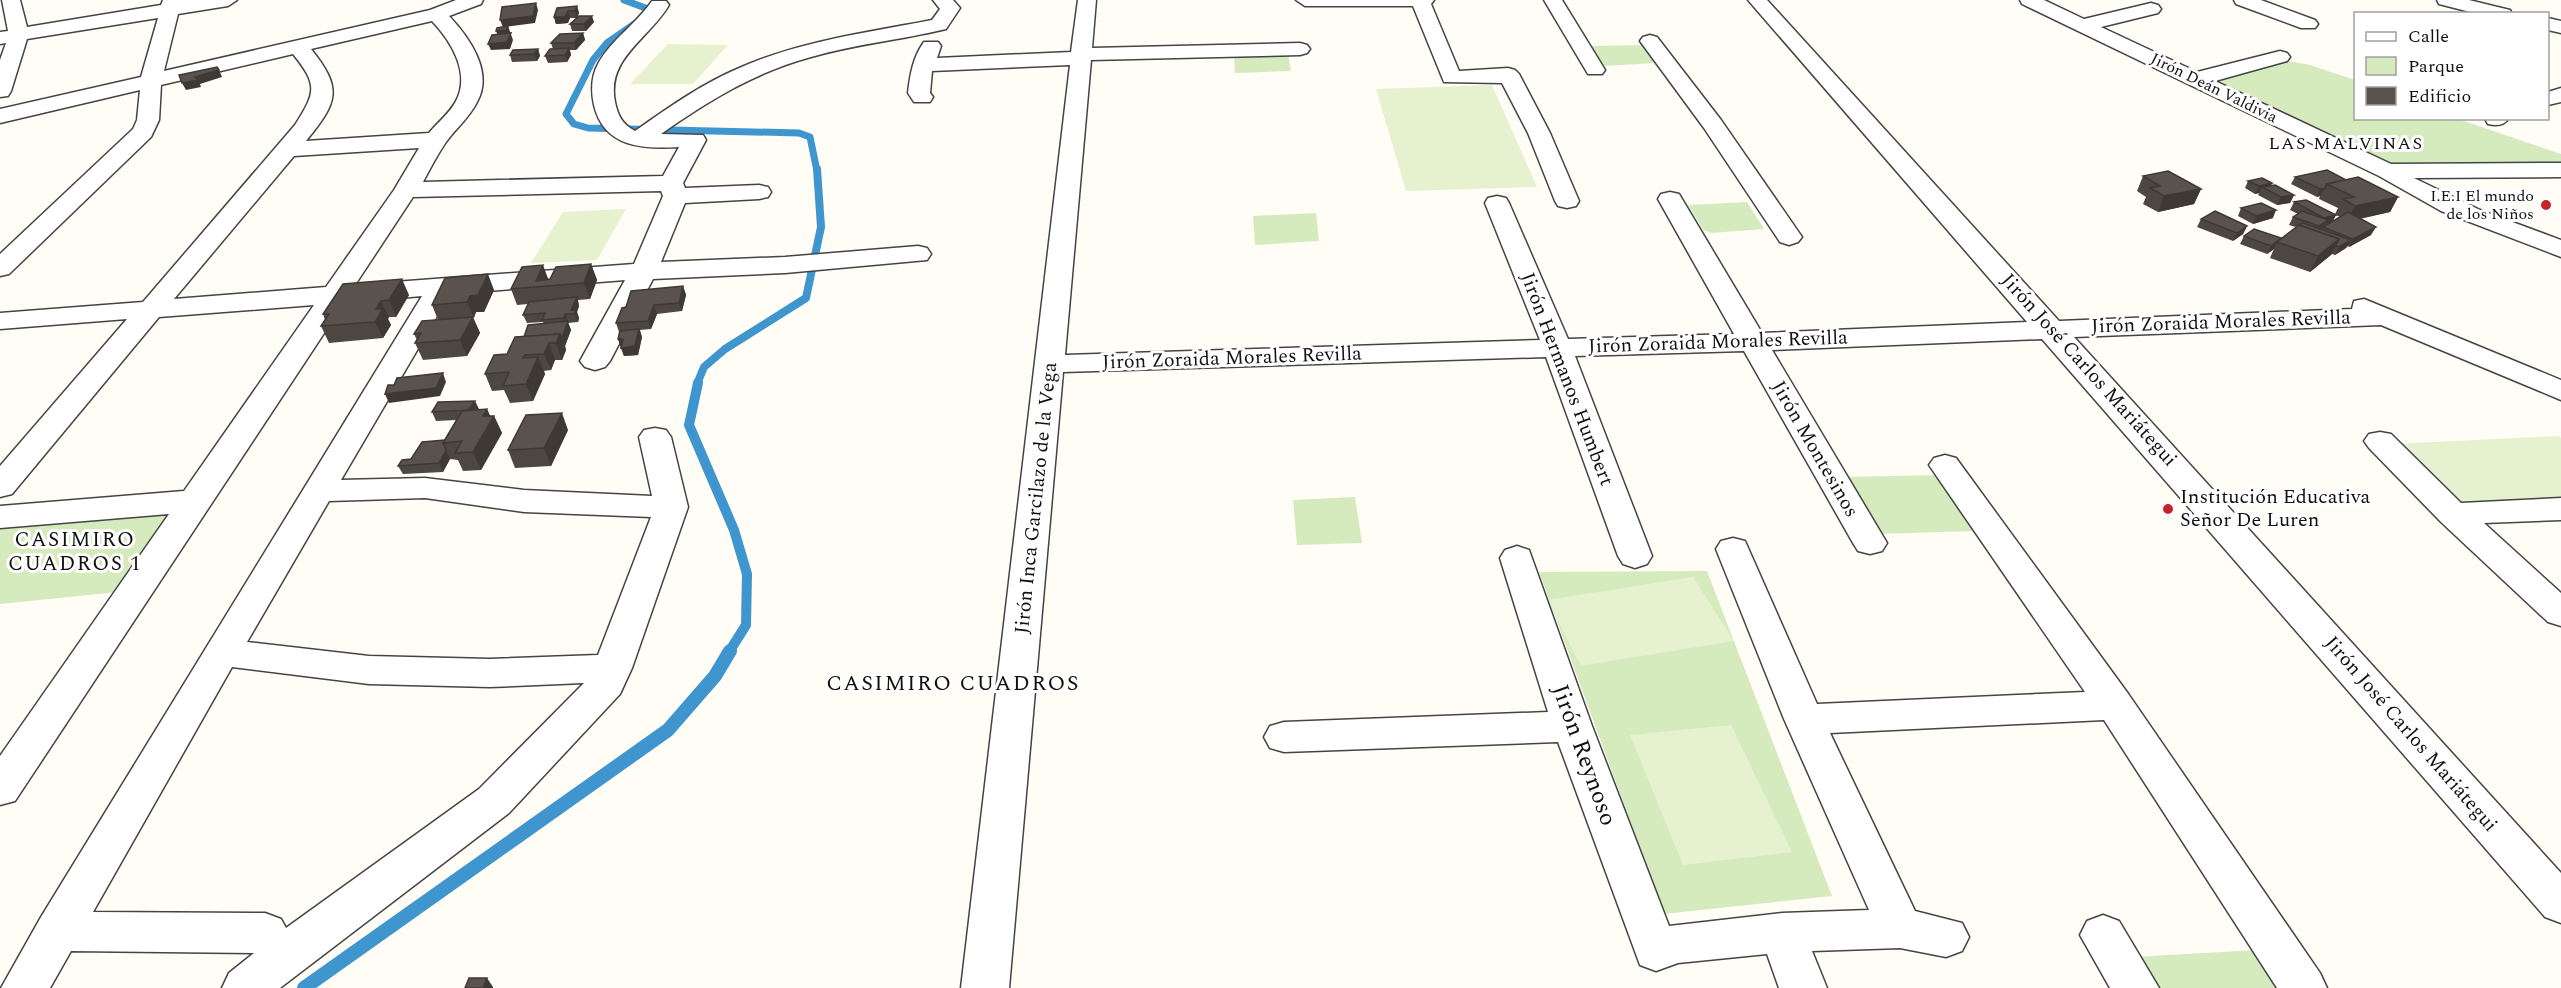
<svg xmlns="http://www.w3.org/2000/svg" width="2561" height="988" font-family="Spectral,serif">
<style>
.green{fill:#d5ebbd}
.pitch{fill:#e6f2cf}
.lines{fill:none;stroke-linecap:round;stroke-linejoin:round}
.stream-far3{stroke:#3f96cf;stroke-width:7}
.stream-far2{stroke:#3f96cf;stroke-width:8}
.stream-far1{stroke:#3f96cf;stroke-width:10}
.stream{stroke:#3f96cf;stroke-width:14}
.minor-casing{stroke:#444;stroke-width:3}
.minor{fill:#fff;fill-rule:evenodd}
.wall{fill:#4d4742;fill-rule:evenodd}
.shaded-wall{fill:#3f3936}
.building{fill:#5a524d;stroke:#3f3936;stroke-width:1.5}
.poi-dot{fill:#c4262e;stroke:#fff;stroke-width:2}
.labels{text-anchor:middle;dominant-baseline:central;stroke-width:6;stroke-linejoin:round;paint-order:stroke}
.far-street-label{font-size:16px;fill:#111;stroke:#fff}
.far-poi-label{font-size:16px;fill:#111;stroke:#fff;text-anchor:end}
.far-quarter-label{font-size:18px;letter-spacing:1.5px;fill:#111;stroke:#fff}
.street-label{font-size:20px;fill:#111;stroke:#fff}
.poi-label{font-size:20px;fill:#111;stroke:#fff;text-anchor:start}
.neighbourhood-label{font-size:21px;letter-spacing:1.5px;fill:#111;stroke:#fff}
.quarter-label{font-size:22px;letter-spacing:1.5px;fill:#111;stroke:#fff}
.near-street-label{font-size:24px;fill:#111;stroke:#fff}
</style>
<rect width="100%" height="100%" fill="#fffdf5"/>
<g class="green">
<polygon points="1643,45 1656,63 1603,66 1591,46"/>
<polygon points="1288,53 1291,71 1235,73 1234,55"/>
<polygon points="2284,60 2310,65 2355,80 2356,118 2458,119 2561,154 2561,166 2363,164 2212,80 2248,72"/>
<polygon points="1747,202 1764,229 1711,233 1703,230 1688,205"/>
<polygon points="1316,213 1319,241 1255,245 1253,216"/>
<polygon points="1941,475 1976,531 1875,534 1844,477"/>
<polygon points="1355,497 1362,543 1297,545 1293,500"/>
<polygon points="177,508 118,592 0,604 0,524"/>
<polygon points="1707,571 1832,896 1664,914 1539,572"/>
<polygon points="2256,950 2281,988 2151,988 2133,957"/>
</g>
<g class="pitch">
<polygon points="668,44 728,45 693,84 630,84"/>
<polygon points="1492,85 1537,187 1406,191 1376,89"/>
<polygon points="626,209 597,260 531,263 563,212"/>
<polygon points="2558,436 2561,438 2561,501 2463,506 2393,444"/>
<polygon points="1693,577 1734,641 1581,666 1547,600"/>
<polygon points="1731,725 1792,852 1683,865 1630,735"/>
</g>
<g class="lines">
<polyline class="stream-far3" points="624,0 648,9 649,14 607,43 593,60 566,114 574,124 588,128 799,133 810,137 817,171"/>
<polyline class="stream-far2" points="697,384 704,367 725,349 806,298 821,227 817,169"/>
<polyline class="stream-far1" points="698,383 689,425 734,530 747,574 746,625 729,652"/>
<polyline class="stream" points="304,988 668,730 715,676 730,651"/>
<defs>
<g id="minor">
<path d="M2 0H20L27 27 161 5 163 0H237L228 6 178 14 164 71 430 10 456 0H483L481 4 449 16C469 37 494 72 477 102 469 118 456 128 446 142 437 155 430 169 423 182L663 176 679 147C643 149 604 148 594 105 591 91 591 77 598 64 611 40 636 24 652 1H666L669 5C649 39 606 58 615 102 618 116 622 124 635 131 668 108 700 85 737 69 799 41 866 33 932 20L940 9 933 0H953L960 8 946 29C901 40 855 44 811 57 755 72 708 101 661 134L703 135 706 140 683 183 685 188 759 185 768 187 771 192 768 197 759 199 685 203 661 262 785 257 918 246 927 248 931 254 927 260 785 273 653 279 610 361 605 367 595 370 585 367 580 361 625 280 450 294 341 480 425 478 524 490 652 496 639 437 644 430 655 428 666 430 671 437 688 507 632 668 620 694 509 813 280 988H222L229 973 254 953 71 951 50 988H1L41 917 422 296 344 303 15 801 0 805V756L169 514 0 528V506L184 491 314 305 159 317 12 494 0 497V466L127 319 0 329V313L143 302 295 125C316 92 318 85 293 54L161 85 159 120 151 137 9 274 0 276V254L133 129 137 120 140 90 0 123V109L141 77 158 18 27 39 11 91 8 96 0 97V60L6 43 0 44V32L8 31ZM432 21C451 41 471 73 456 101 450 113 437 123 429 133L306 141C338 102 343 89 311 49ZM419 148 394 190 326 287 174 299 294 156ZM661 191 663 196 634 264 355 285 413 197ZM425 498 524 512 651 517 598 655 490 659 369 656 247 642 329 501ZM232 667 369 684 490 687 584 683 479 789 286 928 281 919 265 913 93 912Z"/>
<path d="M1078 0H1096L1092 48 1300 43 1307 45 1310 49 1307 53 1300 55 1091 60 1065 355 1540 340 1485 203 1488 198 1497 196 1506 198 1509 203 1568 339 1734 334 1658 199 1661 194 1670 192 1679 194 1682 199 1762 333 2027 322 1748 0H1767L2059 321 2352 309 2354 301 2364 299 2561 380V400L2381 325 2074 337 2561 873V923L2545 917 2042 339 1772 350 1887 543 1882 551 1870 554 1858 551 1853 543 1744 351 1575 356 1652 556 1647 564 1635 568 1623 564 1618 556 1546 357 1063 372 1009 988H961L1070 65 932 71 930 93 933 97 930 102H914L908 93C910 75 913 57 924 42H938L941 46 937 58 1071 52Z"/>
<polygon points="1296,0 1434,0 1431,4 1459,71 1508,68 1515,70 1519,74 1550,133 1579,201 1576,206 1567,208 1558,206 1555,201 1528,133 1502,83 1444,82 1413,6 1305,6"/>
<polygon points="1544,0 1562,0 1605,70 1602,74 1588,74"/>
<polygon points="2020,0 2044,0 2084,19 2151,3 2158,5 2161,9 2158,13 2101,27 2197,72 2280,51 2287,53 2290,57 2287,61 2215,81 2391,164 2561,163 2561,177 2414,178 2480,210 2561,240 2561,257 2441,211 2379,176 2022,4"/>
<polygon points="2234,0 2261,0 2315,20 2318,24 2315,28 2301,28 2236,4"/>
<polygon points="2437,0 2469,0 2510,10 2512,14 2478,14 2439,4"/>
<polygon points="2548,18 2561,21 2561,33 2548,30"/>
<polygon points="1650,35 1657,37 1721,120 1802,237 1798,242 1789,245 1780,242 1704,128 1640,41 1643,37"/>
<polygon points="2561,88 2561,102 2548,105 2548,92"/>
<path d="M2509 118C2504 126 2496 126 2488 124L2485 119Z"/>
<polygon points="2380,432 2391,434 2461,503 2561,498 2561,520 2484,523 2561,593 2561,626 2548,622 2441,522 2369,448 2364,441 2369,434"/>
<polygon points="1945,455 1956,458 2129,695 2320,973 2327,988 2277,988 2104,720 1830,733 1915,911 1962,923 1969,937 1962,951 1946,957 1900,948 1812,951 1827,988 1779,988 1767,954 1678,963 1656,971 1640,965 1558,742 1284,752 1270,748 1264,737 1270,726 1284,722 1548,712 1500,558 1505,550 1517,546 1529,550 1592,726 1669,926 1782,913 1869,910 1784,719 1716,549 1721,541 1733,538 1745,541 1817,704 2085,692 1929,465 1934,458"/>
<polygon points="2103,915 2119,921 2159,988 2110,988 2080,935 2087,921"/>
</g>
</defs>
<use href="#minor" class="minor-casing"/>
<use href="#minor" class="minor"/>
</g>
<g class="wall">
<polygon points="577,6 579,13 577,17 594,22 586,31 572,31 570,24 577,18 570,18 568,23 556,24 554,17"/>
<polygon points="583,33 585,40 576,50 570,50 571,55 567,62 548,63 545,56 553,49 551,43"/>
<polygon points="538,49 540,56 537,61 512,62 510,55"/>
<polygon points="2143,176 2201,189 2194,204 2158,212 2143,204 2146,197 2137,191"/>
<path d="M2295 177 2346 180 2398 197 2390 212 2360 219 2371 235 2349 247 2348 246 2346 248 2335 255 2332 254 2310 272 2270 258 2274 249 2267 254 2240 244 2244 236 2281 239 2296 227 2289 225 2293 217 2298 214 2290 210 2294 202 2335 214 2338 208 2319 199 2320 196 2317 197 2291 184ZM2336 215 2340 217 2332 222Z"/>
<polygon points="2248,181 2272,183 2271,186 2294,195 2290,203 2277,205 2258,195 2259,193 2255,194 2245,188"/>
<polygon points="2241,208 2273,218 2253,224 2238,216"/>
<polygon points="2201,219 2247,226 2243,234 2233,241 2197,227"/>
<polygon points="591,264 597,280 590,299 578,300 579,306 577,312 579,318 578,322 568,323 571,330 565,346 566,350 562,360 555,360 551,370 544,371 545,374 533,401 510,403 504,390 492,391 485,374 507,354 524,337 544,324 543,322 527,323 523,315 528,304 517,305 511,289 550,279"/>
<polygon points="343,284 409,295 396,317 389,317 388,319 391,325 383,338 329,343 321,326 325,320 323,314"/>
<polygon points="683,286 686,295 682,311 657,314 651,329 640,330 642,337 638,355 624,356 618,339 619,332 616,323"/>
<polygon points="494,290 484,312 476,312 473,318 480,333 467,356 423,360 415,343 417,340 414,334 438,320 432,305"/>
<polygon points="487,409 490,416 494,416 502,433 481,470 463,471 458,460 450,459 443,472 403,474 398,466 444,440 456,420 436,421 432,412"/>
<polygon points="568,430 551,466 515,468 508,450"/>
</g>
<g class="shaded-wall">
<polygon points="536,3 538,10 535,23 503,27 500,20"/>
<polygon points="577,6 579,13 577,18 575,11"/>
<polygon points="568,11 570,18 568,23 556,24 554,17"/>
<polygon points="592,16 594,22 586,31 584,24"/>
<polygon points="508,26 513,40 510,49 491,50 488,44 499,38 496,31"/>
<polygon points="583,33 585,40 576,50 574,43"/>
<polygon points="569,48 571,55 567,62 565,55"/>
<polygon points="538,49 540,56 537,61 534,54"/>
<polygon points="219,70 222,77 200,84 201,87 186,90 182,83 195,77"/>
<polygon points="2272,183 2268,191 2262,187 2259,193 2255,194 2259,186"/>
<polygon points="2201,189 2194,204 2158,212 2164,196"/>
<polygon points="2320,189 2324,189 2320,196 2317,197"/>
<polygon points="2294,195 2290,203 2277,205 2281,197"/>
<polygon points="2398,197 2390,212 2347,221 2355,206"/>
<polygon points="2276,210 2273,218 2253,224 2256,216"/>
<polygon points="2336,215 2332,223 2325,224 2323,228 2315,234 2324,218"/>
<polygon points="2247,226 2243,234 2233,241 2237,233"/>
<polygon points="2376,227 2371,235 2349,247 2353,239"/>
<polygon points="2281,238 2277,242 2274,249 2267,254 2271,246"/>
<polygon points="2339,239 2331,255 2310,272 2318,256"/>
<polygon points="2351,240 2346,248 2335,255 2339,247"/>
<polygon points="591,264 597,280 590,299 584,283"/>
<polygon points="543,265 549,281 536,281"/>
<polygon points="488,274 494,290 484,312 476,312 474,318 467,302 470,296"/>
<polygon points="402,279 409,295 396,317 389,300"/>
<polygon points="683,286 686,295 682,311 679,303"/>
<polygon points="577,297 579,306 577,312 579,318 578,322 574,314 571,310"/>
<polygon points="381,301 389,317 388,319 391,325 383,338 375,322 376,309"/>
<polygon points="654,305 657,314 651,329 648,321"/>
<polygon points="565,314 571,330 565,346 566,350 562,360 556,343 549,343 555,360 551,370 544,354 525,350 560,334 567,325 564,318"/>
<polygon points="473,317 480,333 467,356 460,340"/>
<polygon points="639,329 642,337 638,355 624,356 621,348"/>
<polygon points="618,339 623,339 626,347 621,348"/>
<polygon points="538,357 545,374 533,401 526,384"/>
<polygon points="443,373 446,382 440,396 389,403 385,394"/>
<polygon points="475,401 479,409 468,411"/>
<polygon points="487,409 492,420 494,416 502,433 481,470 473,452 483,416"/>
<polygon points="562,413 568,430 551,466 544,448"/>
<polygon points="446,450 450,459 443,472 439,463"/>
<polygon points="487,978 493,987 493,988 483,988"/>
</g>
<g class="building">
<polygon points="536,3 533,16 500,20 502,7"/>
<polygon points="577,6 575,11 568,11 565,17 554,17 557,8"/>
<polygon points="579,16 592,16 584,24 570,24"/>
<polygon points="508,26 507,30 496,31 497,28"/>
<polygon points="511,33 507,42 488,44 492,35"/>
<polygon points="583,33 574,43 551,43 560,34"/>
<polygon points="569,48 565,55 545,56 550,49"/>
<polygon points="538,49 534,54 510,55 513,50"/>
<polygon points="217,67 219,70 195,77 198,80 182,83 179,75"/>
<polygon points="2327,170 2346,180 2327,184 2324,189 2320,189 2295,177"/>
<polygon points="2168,171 2201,189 2164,196 2150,188 2160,186 2143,176"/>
<polygon points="2358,177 2398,197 2355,206 2343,199 2354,197 2327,184"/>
<polygon points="2262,178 2272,183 2259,186 2248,181"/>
<polygon points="2275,185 2294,195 2281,197 2262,187"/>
<polygon points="2306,200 2336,215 2324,218 2294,202"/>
<polygon points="2261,203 2276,210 2256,216 2241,208"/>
<polygon points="2215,211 2247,226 2237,233 2201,219"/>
<polygon points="2302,211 2328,220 2319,226 2293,217"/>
<polygon points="2348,212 2376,227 2353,239 2323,227"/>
<polygon points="2303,223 2351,240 2339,247 2336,246 2339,239 2299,225"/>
<polygon points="2299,225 2339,239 2318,256 2277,242"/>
<polygon points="2254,229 2281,238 2271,246 2244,236"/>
<polygon points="591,264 584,283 511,289 522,267 543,265 536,281 550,279 556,267"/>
<polygon points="488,274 478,295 470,296 467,302 432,305 445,278"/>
<polygon points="402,279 389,300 381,301 376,309 383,309 375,322 321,326 329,314 323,314 343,284"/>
<polygon points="683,286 679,303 654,305 648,321 616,323 622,308 626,307 631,291"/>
<polygon points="577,297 571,310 576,310 574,314 565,314 564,318 542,320 545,313 523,315 529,302"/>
<polygon points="473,317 460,340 415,343 421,333 414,334 422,321"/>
<polygon points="568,321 562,338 560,334 524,337 528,325"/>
<polygon points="639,329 635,346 621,348 623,339 618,339 620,331"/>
<polygon points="560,334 556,343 549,343 544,354 525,355 523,358 538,357 526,384 503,386 509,372 485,374 494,355 507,354 515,337"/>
<polygon points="443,373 436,388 385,394 388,385 394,385 397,378"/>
<polygon points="475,401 468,410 432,412 438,402"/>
<polygon points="487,409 483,416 494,416 473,452 455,453 462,441 443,443 462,411"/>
<polygon points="562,413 544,448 508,450 526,415"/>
<polygon points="444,440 443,443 446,450 439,463 398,466 402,460 411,459 422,442"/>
<polygon points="469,978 487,978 483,988 465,988"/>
</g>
<g class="poi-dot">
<circle cx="2546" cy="205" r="6"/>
<circle cx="2168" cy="509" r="6"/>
</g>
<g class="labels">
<g class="far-street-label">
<text transform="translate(2214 88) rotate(26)">Jirón Deán Valdivia</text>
</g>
<g class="far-poi-label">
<text x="2534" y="196">I.E.I El mundo<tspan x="2534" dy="18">de los Niños</tspan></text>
</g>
<g class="far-quarter-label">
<text x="2346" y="143">LAS MALVINAS</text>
</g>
<g class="street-label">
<text transform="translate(2221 322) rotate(-2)">Jirón Zoraida Morales Revilla</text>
<text transform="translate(1718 342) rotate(-2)">Jirón Zoraida Morales Revilla</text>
<text transform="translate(1232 358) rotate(-2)">Jirón Zoraida Morales Revilla</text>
<text transform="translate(2089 370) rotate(48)">Jirón José Carlos Mariátegui</text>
<text transform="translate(1567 379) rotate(69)">Jirón Hermanos Humbert</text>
<text transform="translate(1815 449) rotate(60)">Jirón Montesinos</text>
<text transform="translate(1036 498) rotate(-84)">Jirón Inca Garcilazo de la Vega</text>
<text transform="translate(2411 734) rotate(49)">Jirón José Carlos Mariátegui</text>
</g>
<g class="poi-label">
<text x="2180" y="497">Institución Educativa<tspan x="2180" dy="23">Señor De Luren</tspan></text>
</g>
<g class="neighbourhood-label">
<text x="75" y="540">CASIMIRO<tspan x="75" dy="24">CUADROS 1</tspan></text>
</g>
<g class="quarter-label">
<text x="953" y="683">CASIMIRO CUADROS</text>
</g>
<g class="near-street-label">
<text transform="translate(1584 755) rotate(70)">Jirón Reynoso</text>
</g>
</g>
<rect x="2354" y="12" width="195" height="108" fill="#ffffff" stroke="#a0a0a0" stroke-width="1.5"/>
<rect x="2366" y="32" width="30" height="9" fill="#ffffff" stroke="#a0a0a0" stroke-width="1.5"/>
<text x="2408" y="42" font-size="18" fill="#111111">Calle</text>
<rect x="2366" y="57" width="30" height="18" fill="#d5ebbd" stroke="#a0a0a0" stroke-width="1.5"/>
<text x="2408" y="72" font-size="18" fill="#111111">Parque</text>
<rect x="2366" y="87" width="30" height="18" fill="#5a524d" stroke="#a0a0a0" stroke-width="1.5"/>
<text x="2408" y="102" font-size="18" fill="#111111">Edificio</text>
</svg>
